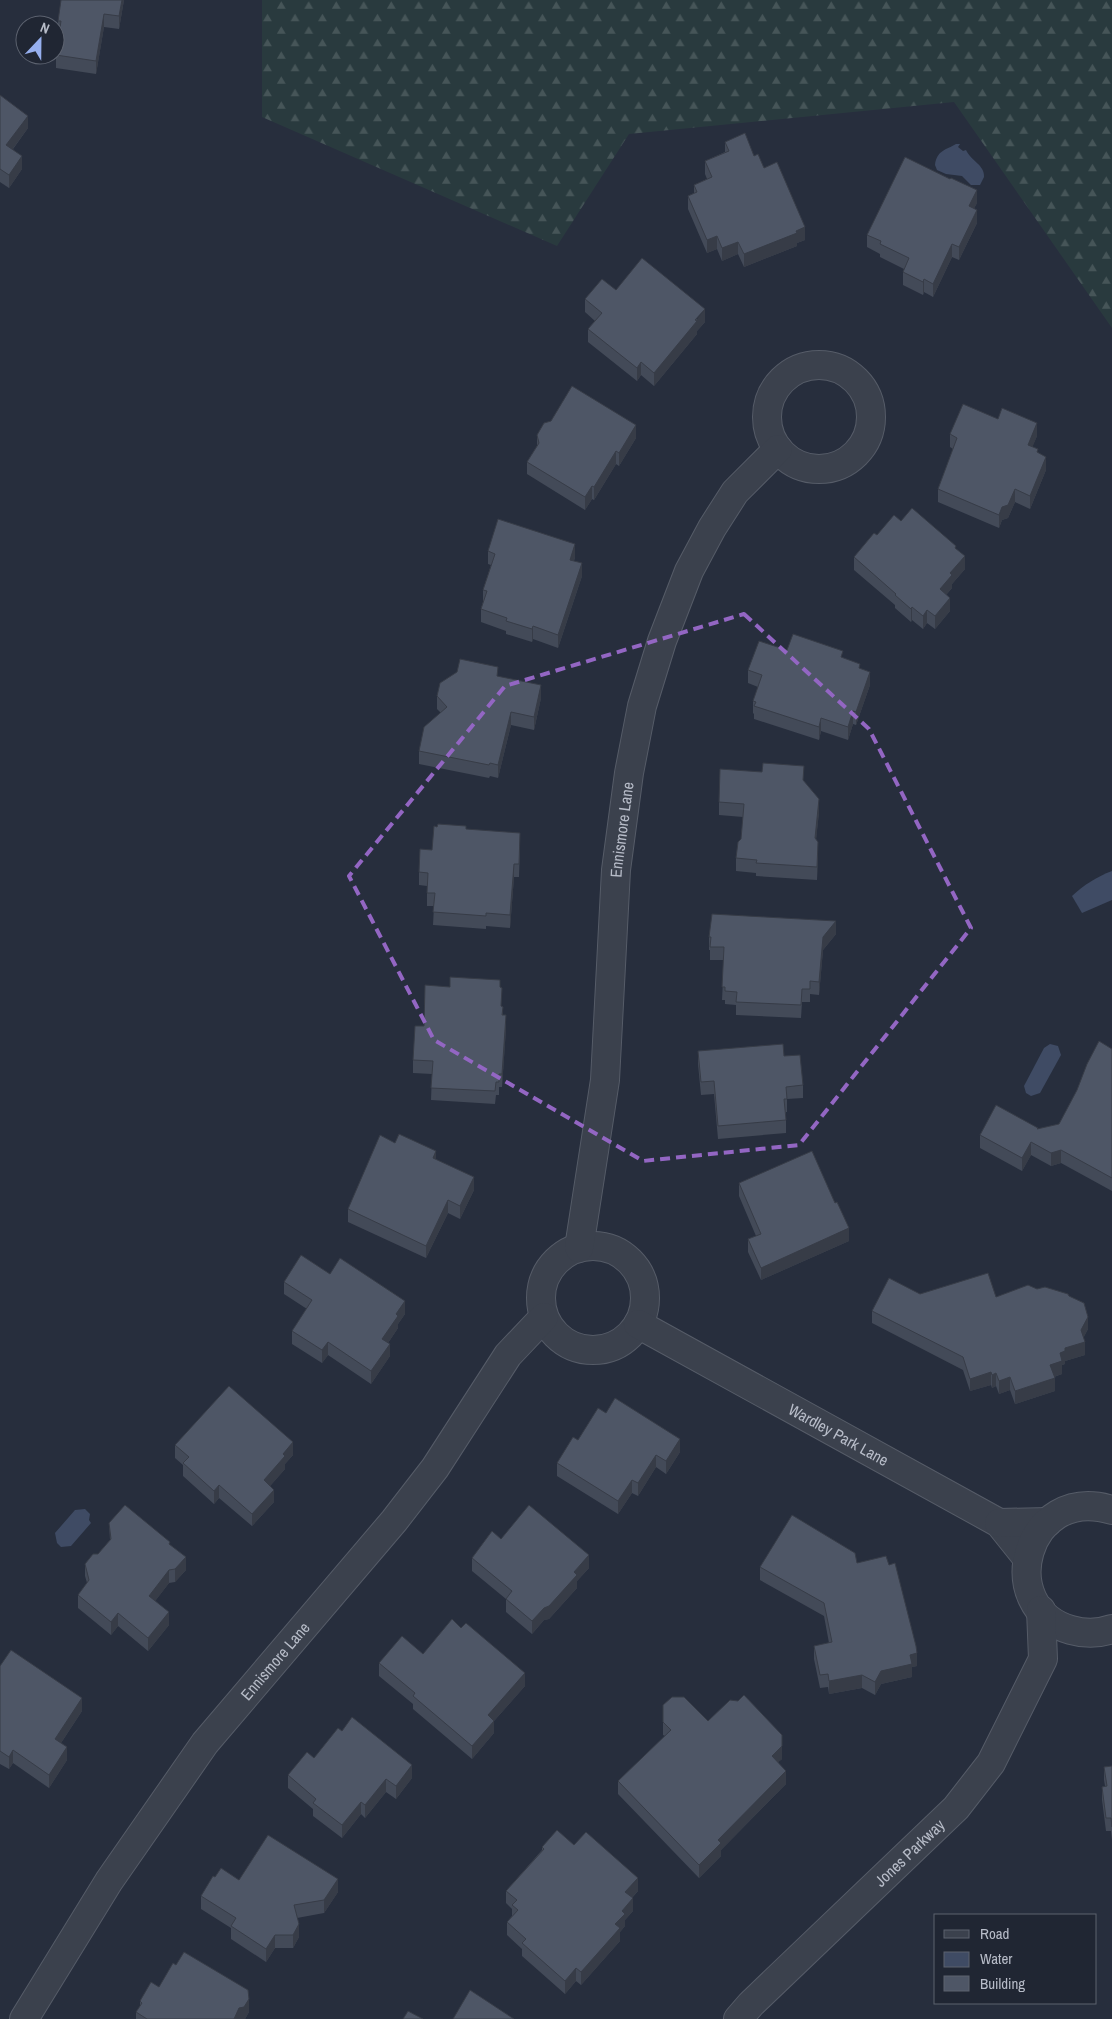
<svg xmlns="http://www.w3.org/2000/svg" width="1112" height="2019" font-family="'Archivo Narrow',sans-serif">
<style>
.forest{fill:url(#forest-firs)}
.water{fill:#3f4b64}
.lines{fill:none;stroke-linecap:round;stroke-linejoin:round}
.minor-casing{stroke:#565c68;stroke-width:30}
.tertiary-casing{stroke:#565c68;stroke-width:30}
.minor{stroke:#3b414d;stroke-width:28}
.tertiary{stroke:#3b414d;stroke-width:28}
.wall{fill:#434a58}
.shaded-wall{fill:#373c47}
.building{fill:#4e5666;stroke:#373c47}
.marked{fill:none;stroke:#9366c3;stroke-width:4;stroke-dasharray:10 6;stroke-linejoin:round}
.labels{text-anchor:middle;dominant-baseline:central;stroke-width:4.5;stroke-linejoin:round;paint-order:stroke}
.street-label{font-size:16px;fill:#b7bcc8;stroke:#202633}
</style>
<defs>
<pattern id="forest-firs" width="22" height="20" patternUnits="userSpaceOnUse" patternTransform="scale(1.25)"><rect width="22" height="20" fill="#293a3e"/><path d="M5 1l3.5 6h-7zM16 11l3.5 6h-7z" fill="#465558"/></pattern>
</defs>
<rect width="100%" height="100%" fill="#272e3d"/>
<polygon class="forest" points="262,0 1112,0 1112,328 954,102 629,134 557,246 262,117"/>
<g class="water">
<path d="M956 144H960L958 147 963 151 966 150C971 161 985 165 984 177L980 185H971L962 176 946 174 937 170 935 165C937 150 946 150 956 144Z"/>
<path d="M1112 871V900L1082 913 1072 896C1084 885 1096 877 1112 871Z"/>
<polygon points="1050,1044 1058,1046 1061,1055 1040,1093 1031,1096 1026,1093 1024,1086 1044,1048"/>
<polygon points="85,1509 90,1514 89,1520 91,1523 71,1546 61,1547 57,1543 55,1533 75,1510"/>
</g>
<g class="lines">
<defs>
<g id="minor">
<circle cx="819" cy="417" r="52"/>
<circle cx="593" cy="1298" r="52"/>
<path id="s1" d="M579 1248 605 1080 616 870 629 773 642 706 662 641 689 571 712 528 735 492 778 449"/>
<path id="s2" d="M638 1324 999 1523 1027 1558"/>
<polyline points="999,1523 1048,1522"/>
<path id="s3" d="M24 2019 109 1881 205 1743 394 1521 435 1468 508 1355 544 1317"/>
</g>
<g id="tertiary">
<path d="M1112 1510C1025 1483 993 1608 1071 1630 1085 1634 1098 1634 1112 1629"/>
<path id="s4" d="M738 2019 751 2004 956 1808 991 1763 1043 1659 1041 1610"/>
</g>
</defs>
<use href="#minor" class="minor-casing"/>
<use href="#tertiary" class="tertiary-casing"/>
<use href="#minor" class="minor"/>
<use href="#tertiary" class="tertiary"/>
</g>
<g class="wall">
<polygon points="124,0 119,29 104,27 96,74 56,68 56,55 59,34 58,34 58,21"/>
<polygon points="0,95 28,128 13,149 22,169 9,188 0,182"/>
<polygon points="725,142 754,156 764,168 805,240 797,243 797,246 744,267 738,254 722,261 717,249 707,253 688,209 688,196 694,193 694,185 707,179 705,174 705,161 725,152"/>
<polygon points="977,203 974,208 977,223 959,260 952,257 933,297 924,292 923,295 903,285 903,272 904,269 880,257 880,254 867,247 867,235"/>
<polygon points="616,290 705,322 697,331 697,334 654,386 641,375 637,381 588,342 588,329 595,321 585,312 585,299"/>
<polygon points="950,434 1037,436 1032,447 1038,453 1046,470 1030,509 1015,502 1008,518 1002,520 999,528 938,502 938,489 953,449 950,447"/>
<polygon points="537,435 636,438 619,466 616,464 594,500 592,499 585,510 527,474 527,462 537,446"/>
<polygon points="901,521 956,549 965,569 952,584 952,588 946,595 950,611 935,629 927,623 923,629 912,620 911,622 895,608 895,605 854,570 854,557"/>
<polygon points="488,551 575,557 574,561 582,576 558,648 533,639 532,642 506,634 506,631 481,622 481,609 483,602 483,590 491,565 488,564"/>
<polygon points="787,650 843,658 860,669 870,685 856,725 853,724 848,740 821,731 819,740 754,719 754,714 753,713 753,701 758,687 748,683 748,670"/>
<polygon points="498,677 541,698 534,730 511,725 498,778 490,776 489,778 419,764 419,751 441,713 437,709 437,696"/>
<polygon points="804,782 819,812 816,839 818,855 817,880 756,876 756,873 736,871 736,858 741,839 743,817 719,815 719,802"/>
<polygon points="466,829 520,846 519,877 514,877 510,928 486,926 486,929 433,925 434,906 427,906 427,886 419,885 419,872 432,850"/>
<polygon points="836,934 823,950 819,995 810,994 810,1002 802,1002 801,1018 736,1015 736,1005 725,1004 725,1000 722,1000 724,960 710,960 710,950 709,950 709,937"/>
<polygon points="450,987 500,987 501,1006 506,1028 502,1087 499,1087 499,1095 496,1095 495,1104 431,1100 432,1074 413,1073 413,1060 424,1026"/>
<polygon points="1112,1049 1112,1191 1061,1163 1051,1166 1031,1155 1022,1171 980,1148 980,1135 1038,1129 1059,1124"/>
<polygon points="698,1051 784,1056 803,1085 803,1098 787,1099 787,1112 786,1112 786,1133 718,1139 714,1094 701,1095 698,1064"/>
<polygon points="395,1143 436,1159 474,1190 460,1219 448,1213 426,1258 348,1222 348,1209"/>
<polygon points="739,1183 849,1241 761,1280 748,1252 748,1239 756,1236 739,1196"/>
<polygon points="330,1274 405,1314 398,1324 398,1328 388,1343 390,1356 371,1384 328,1355 322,1363 292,1344 292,1331 307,1309 284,1294 284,1282"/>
<polygon points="920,1294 996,1297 1088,1329 1083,1338 1085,1355 1065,1361 1065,1364 1062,1365 1062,1374 1054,1377 1055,1391 1015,1404 1010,1390 999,1394 996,1386 992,1388 991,1385 970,1391 963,1370 872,1323 872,1311"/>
<polygon points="606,1413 680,1452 666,1474 656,1467 638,1496 632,1493 618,1514 557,1476 557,1463"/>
<polygon points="175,1445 293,1455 285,1464 285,1469 270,1486 274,1502 252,1526 219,1498 214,1504 183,1476 183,1465 175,1458"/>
<polygon points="109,1523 170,1546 186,1570 175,1582 169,1583 155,1601 169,1625 148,1651 118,1626 111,1635 78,1608 78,1595 87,1583 85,1576 85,1564 98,1554 110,1540"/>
<polygon points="501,1539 589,1568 577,1581 577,1588 549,1619 544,1620 532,1634 506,1612 506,1599 472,1571 472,1558"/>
<polygon points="857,1563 917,1666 912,1667 912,1677 881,1684 875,1695 862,1688 829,1694 828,1687 820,1688 814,1659 814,1646 829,1643 824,1616 760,1580 760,1567"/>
<polygon points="423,1654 525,1686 494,1721 494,1733 472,1759 413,1709 413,1704 379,1676 379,1663"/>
<polygon points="0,1666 82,1711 61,1743 67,1760 49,1788 13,1763 9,1769 0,1764"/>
<polygon points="663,1705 708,1721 782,1759 778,1762 786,1784 721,1850 721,1856 699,1878 618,1794 618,1781 665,1736 663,1735"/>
<polygon points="342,1731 412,1778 396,1799 386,1792 365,1818 361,1814 342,1838 313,1816 313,1809 288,1788 288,1775 314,1758"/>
<polygon points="1112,1766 1112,1840 1111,1831 1106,1831 1102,1800 1102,1787 1105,1786 1104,1780 1104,1767"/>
<polygon points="574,1845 638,1891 632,1898 633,1911 625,1920 625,1926 620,1932 620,1941 581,1985 576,1981 565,1994 522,1956 522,1949 507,1935 507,1922 512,1916 512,1909 506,1903 506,1891 542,1850 542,1847"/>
<polygon points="215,1877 239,1880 338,1892 324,1913 297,1918 299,1937 293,1948 275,1948 266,1962 231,1939 231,1928 201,1909 201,1896"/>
<polygon points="140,2001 249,2012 245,2019 136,2019 136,2012 140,2007"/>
</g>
<g class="shaded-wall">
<polygon points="122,0 124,0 119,29 119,16"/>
<polygon points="104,14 104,27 96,74 96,61"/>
<polygon points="28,116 28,128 6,158 6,145"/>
<polygon points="22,156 22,169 9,188 9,175"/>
<polygon points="977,190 977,203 969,219 969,206"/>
<polygon points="977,210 977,223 959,260 959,247"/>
<polygon points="805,227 805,240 797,243 797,246 744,267 744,254"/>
<polygon points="717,236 717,249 707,253 707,240"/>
<polygon points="738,242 738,254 722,261 722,248"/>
<polygon points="952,244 952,257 933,297 933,284"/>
<polygon points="924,279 924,292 923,295 923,282"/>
<polygon points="705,309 705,322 697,331 697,334 654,386 654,373"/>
<polygon points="641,362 641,375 637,381 637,368"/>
<polygon points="1037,423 1037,436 1028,458 1028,445"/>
<polygon points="636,425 636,438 619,466 619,453"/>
<polygon points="616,451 616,464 594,500 594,487"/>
<polygon points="1046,457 1046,470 1030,509 1030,496"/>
<polygon points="592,486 592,499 585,510 585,497"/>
<polygon points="1015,489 1015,502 1008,518 1002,520 999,528 999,515 1002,507"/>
<polygon points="575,544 575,557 570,573 570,560"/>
<polygon points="965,556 965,569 952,584 952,588 940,602 940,589 950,573"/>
<polygon points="582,563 582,576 558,648 558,635"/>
<polygon points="950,598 950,611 935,629 935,616"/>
<polygon points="912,607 912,620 911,622 911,609"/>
<polygon points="927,610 927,623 923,629 923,616"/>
<polygon points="533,626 533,639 532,642 532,629"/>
<polygon points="870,672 870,685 856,725 856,712"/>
<polygon points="541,685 541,698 534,730 534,717"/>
<polygon points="853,711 853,724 848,740 848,727"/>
<polygon points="511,712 511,725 498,778 498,765"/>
<polygon points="821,718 821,731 819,740 819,727"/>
<polygon points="819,799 819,812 815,851 815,838"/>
<polygon points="818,842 818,855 817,880 817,867"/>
<polygon points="514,864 514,877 510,928 510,915"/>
<polygon points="836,921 836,934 823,950 819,995 819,982 823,937"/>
<polygon points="506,1015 506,1028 502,1087 502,1074"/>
<polygon points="1031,1142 1031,1155 1022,1171 1022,1158"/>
<polygon points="1061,1150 1061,1163 1051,1166 1051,1153"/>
<polygon points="436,1151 436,1164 433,1158"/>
<polygon points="474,1177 474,1190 460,1219 460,1206"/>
<polygon points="448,1200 448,1213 426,1258 426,1246"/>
<polygon points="849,1228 849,1241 761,1280 761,1268"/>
<polygon points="405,1301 405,1314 398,1324 398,1328 382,1352 382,1339 396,1314"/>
<polygon points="1088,1317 1088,1329 1081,1343 1081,1330"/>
<polygon points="328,1342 328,1355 322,1363 322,1350"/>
<polygon points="1085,1342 1085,1355 1065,1361 1065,1364 1062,1365 1062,1374 1050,1378 1050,1365 1060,1353 1065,1348"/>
<polygon points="390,1344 390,1356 371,1384 371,1371"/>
<polygon points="991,1372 991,1385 970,1391 970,1379"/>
<polygon points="996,1373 996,1386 992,1388 992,1375"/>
<polygon points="1010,1377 1010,1390 999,1394 999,1381"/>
<polygon points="1055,1378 1055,1391 1015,1404 1015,1391"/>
<polygon points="680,1439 680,1452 666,1474 666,1461"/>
<polygon points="293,1442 293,1455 285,1464 285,1469 264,1493 264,1480 283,1454"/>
<polygon points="656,1455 656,1467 638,1496 638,1483"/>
<polygon points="632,1480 632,1493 618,1514 618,1501"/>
<polygon points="219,1485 219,1498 214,1504 214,1491"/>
<polygon points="274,1490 274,1502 252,1526 252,1514"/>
<polygon points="589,1555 589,1568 577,1581 577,1588 549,1619 544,1620 532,1634 532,1621"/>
<polygon points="186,1557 186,1570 175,1582 175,1569"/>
<polygon points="169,1570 169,1583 149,1609 149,1596"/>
<polygon points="169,1612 169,1625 148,1651 148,1638"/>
<polygon points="118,1613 118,1626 111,1635 111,1622"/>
<polygon points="917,1653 917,1666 912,1667 912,1677 881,1684 875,1695 875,1682 881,1671 910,1655"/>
<polygon points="525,1673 525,1686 494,1721 494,1733 472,1759 472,1746 488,1715"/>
<polygon points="862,1675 862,1688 829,1694 829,1681"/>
<polygon points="82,1698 82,1711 55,1752 55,1739"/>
<polygon points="782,1735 782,1759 772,1768 772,1756"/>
<polygon points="67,1747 67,1760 49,1788 49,1775"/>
<polygon points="13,1750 13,1763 9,1769 9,1757"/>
<polygon points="412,1765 412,1778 396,1799 396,1786"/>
<polygon points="786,1771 786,1784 721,1850 721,1856 699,1878 699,1865 718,1840"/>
<polygon points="386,1779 386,1792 365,1818 365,1805"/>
<polygon points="361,1802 361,1814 342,1838 342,1825"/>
<polygon points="638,1878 638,1891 625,1905 625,1892"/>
<polygon points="338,1879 338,1892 324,1913 324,1900"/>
<polygon points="633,1898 633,1911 625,1920 625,1926 620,1932 620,1941 581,1985 581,1972 615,1924 622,1911"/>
<polygon points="299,1924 299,1937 293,1948 293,1935"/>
<polygon points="275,1935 275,1948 266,1962 266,1949"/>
<polygon points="576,1968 576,1981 565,1994 565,1981"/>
<polygon points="249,1999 249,2012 245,2019 234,2019 239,2008"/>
</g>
<g class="building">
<polygon points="61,0 122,0 119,16 104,14 96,61 56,55 61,21 58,21"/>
<polygon points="0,95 28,116 6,145 22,156 9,175 0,169"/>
<polygon points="745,133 754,156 758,154 764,168 777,162 805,227 796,231 797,233 744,254 738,242 722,248 717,236 707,240 688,196 697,192 694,185 712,177 705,161 729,151 725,142"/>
<polygon points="905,157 950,179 951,178 977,190 969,206 977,210 959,247 952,244 933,284 924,279 923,282 903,272 909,258 880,244 881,241 867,235"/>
<polygon points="642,258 705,309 695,320 697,321 654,373 641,362 637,368 588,329 602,313 585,299 602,279 616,290"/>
<polygon points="572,386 636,425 619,453 616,451 594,487 592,486 585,497 527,462 539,443 537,435 544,423 551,421"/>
<polygon points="963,404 998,419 1002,408 1037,423 1028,445 1038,449 1037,452 1046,457 1030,496 1015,489 1008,505 1002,507 999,515 938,489 957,438 950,434"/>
<polygon points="912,508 956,546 955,548 965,556 950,573 952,575 940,589 950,598 935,616 927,610 923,616 912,607 911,609 895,595 896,594 854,557 874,533 877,535 894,515 901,521"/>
<polygon points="498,519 575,544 570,560 582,563 558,635 533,626 532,629 506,621 507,618 481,609 487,591 483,590 495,554 488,551"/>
<polygon points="793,634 843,651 841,657 860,664 859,668 870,672 856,712 853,711 848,727 821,718 819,727 754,706 756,702 753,701 762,675 748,670 759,641 787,650"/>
<polygon points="460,659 498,667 497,676 541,685 534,717 511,712 498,765 490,763 489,765 419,751 424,727 447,707 437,696 440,683 457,672"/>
<polygon points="763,763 804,766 803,780 819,799 815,838 818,842 817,867 756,863 757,860 736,858 738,842 741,839 744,804 719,802 720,769 762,772"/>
<polygon points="438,824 466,826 466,829 520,833 519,864 514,864 510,915 486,913 486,916 433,912 435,893 427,893 428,873 419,872 420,849 432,850 434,826 437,827"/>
<polygon points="712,914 836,921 823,937 819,982 810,981 810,989 802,989 801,1005 736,1002 737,992 725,991 725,987 722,987 724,947 710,947 711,937 709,937"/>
<polygon points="450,977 500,980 500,987 502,988 501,1006 503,1007 502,1015 506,1015 502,1074 499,1074 499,1082 496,1082 495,1091 431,1088 433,1061 413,1060 415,1026 424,1026 425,985 450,987"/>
<polygon points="1099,1041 1112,1049 1112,1178 1061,1150 1051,1153 1031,1142 1022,1158 980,1135 996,1105 1038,1128 1037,1129 1059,1124 1077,1090 1087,1064"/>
<polygon points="783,1044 784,1056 800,1055 803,1085 786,1087 787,1099 784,1099 786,1120 718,1126 714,1081 701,1082 698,1051"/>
<polygon points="399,1134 436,1151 433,1158 474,1177 460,1206 448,1200 426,1246 348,1209 380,1135 395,1143"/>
<polygon points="812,1151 835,1203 837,1202 849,1228 761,1268 748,1239 761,1234 739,1183"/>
<polygon points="301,1255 330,1274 340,1258 405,1301 396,1314 398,1316 382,1339 390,1344 371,1371 328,1342 322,1350 292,1331 312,1300 284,1282"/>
<polygon points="988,1273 996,1297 1028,1285 1037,1289 1045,1287 1068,1294 1069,1296 1084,1303 1088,1317 1081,1330 1085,1342 1065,1348 1065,1351 1060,1353 1062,1361 1050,1365 1055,1378 1015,1391 1010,1377 999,1381 996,1373 992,1375 991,1372 970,1379 963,1357 872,1311 889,1278 920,1294"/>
<polygon points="229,1386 293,1442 283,1454 285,1456 264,1480 274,1490 252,1514 219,1485 214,1491 183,1463 189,1457 175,1445"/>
<polygon points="615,1398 680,1439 666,1461 656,1455 638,1483 632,1480 618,1501 557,1463 573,1437 578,1440 598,1408 606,1413"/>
<polygon points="125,1505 170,1542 169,1544 186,1557 175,1569 169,1570 149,1596 169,1612 148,1638 118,1613 111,1622 78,1595 89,1580 85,1564 93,1554 98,1554 111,1539 109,1523"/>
<polygon points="529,1505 589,1555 574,1572 577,1575 549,1606 544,1608 532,1621 506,1599 512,1591 472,1558 492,1531 501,1539"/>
<polygon points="792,1515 855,1553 857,1563 886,1556 889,1565 895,1563 916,1646 917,1653 910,1655 912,1664 881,1671 875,1682 862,1675 829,1681 828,1674 820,1675 814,1646 832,1642 824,1603 760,1567"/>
<polygon points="452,1619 461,1628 466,1623 525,1673 488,1715 494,1721 472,1746 413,1696 415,1693 379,1663 402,1636 423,1654"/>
<polygon points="11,1650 82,1698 55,1739 67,1747 49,1775 13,1750 9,1757 0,1751 0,1666"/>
<polygon points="744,1695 782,1735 782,1746 772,1756 786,1771 718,1840 721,1843 699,1865 618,1781 671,1730 663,1722 663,1705 672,1697 684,1697 708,1721 730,1700 738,1701"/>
<polygon points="352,1717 412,1765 396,1786 386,1779 365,1805 361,1802 342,1825 313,1803 316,1799 288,1775 307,1752 314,1758 338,1728 342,1731"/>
<polygon points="1112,1766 1112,1827 1111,1818 1106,1818 1102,1787 1107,1786 1104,1767"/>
<polygon points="557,1830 574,1845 586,1832 638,1878 625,1892 633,1898 622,1911 625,1914 615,1924 620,1928 581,1972 576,1968 565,1981 522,1943 526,1939 507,1922 518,1910 512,1905 517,1900 506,1891 544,1849 542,1847"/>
<polygon points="268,1835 338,1879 324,1900 294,1905 299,1924 293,1935 275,1935 266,1949 231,1926 236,1918 201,1896 213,1876 215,1877 221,1868 239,1880"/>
<polygon points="184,1952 248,1990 249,1999 244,2007 239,2008 234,2019 147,2019 136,2012 142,2003 140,2001 151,1982 159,1987 173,1963 176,1965"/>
<polygon points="470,1990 514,2019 453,2019"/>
<polygon points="408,2011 423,2019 403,2019"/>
</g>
<path class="marked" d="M744 614 869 729 971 928 799 1145 643 1161 434 1040 349 876 505 686Z"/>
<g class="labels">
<g class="street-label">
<text stroke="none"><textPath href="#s1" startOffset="421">Ennismore Lane</textPath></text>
<text stroke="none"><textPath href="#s2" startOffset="229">Wardley Park Lane</textPath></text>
<text stroke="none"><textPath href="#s3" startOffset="438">Ennismore Lane</textPath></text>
<text stroke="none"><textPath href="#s4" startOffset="239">Jones Parkway</textPath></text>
</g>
</g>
<rect x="934" y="1914" width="162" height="90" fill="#202633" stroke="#5c626f"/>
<rect x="944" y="1930" width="25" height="8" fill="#3b414d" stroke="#5c626f"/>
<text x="980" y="1939" font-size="15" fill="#b7bcc8">Road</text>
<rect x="944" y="1952" width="25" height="15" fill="#3f4b64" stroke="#5c626f"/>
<text x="980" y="1964" font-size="15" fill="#b7bcc8">Water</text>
<rect x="944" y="1976" width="25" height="15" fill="#4e5666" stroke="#5c626f"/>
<text x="980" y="1989" font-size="15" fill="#b7bcc8">Building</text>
<g transform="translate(40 40) rotate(22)"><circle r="24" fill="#202633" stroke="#5c626f"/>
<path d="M0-4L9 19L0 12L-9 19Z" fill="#96afee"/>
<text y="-8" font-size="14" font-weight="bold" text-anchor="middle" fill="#b7bcc8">N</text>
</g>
</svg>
